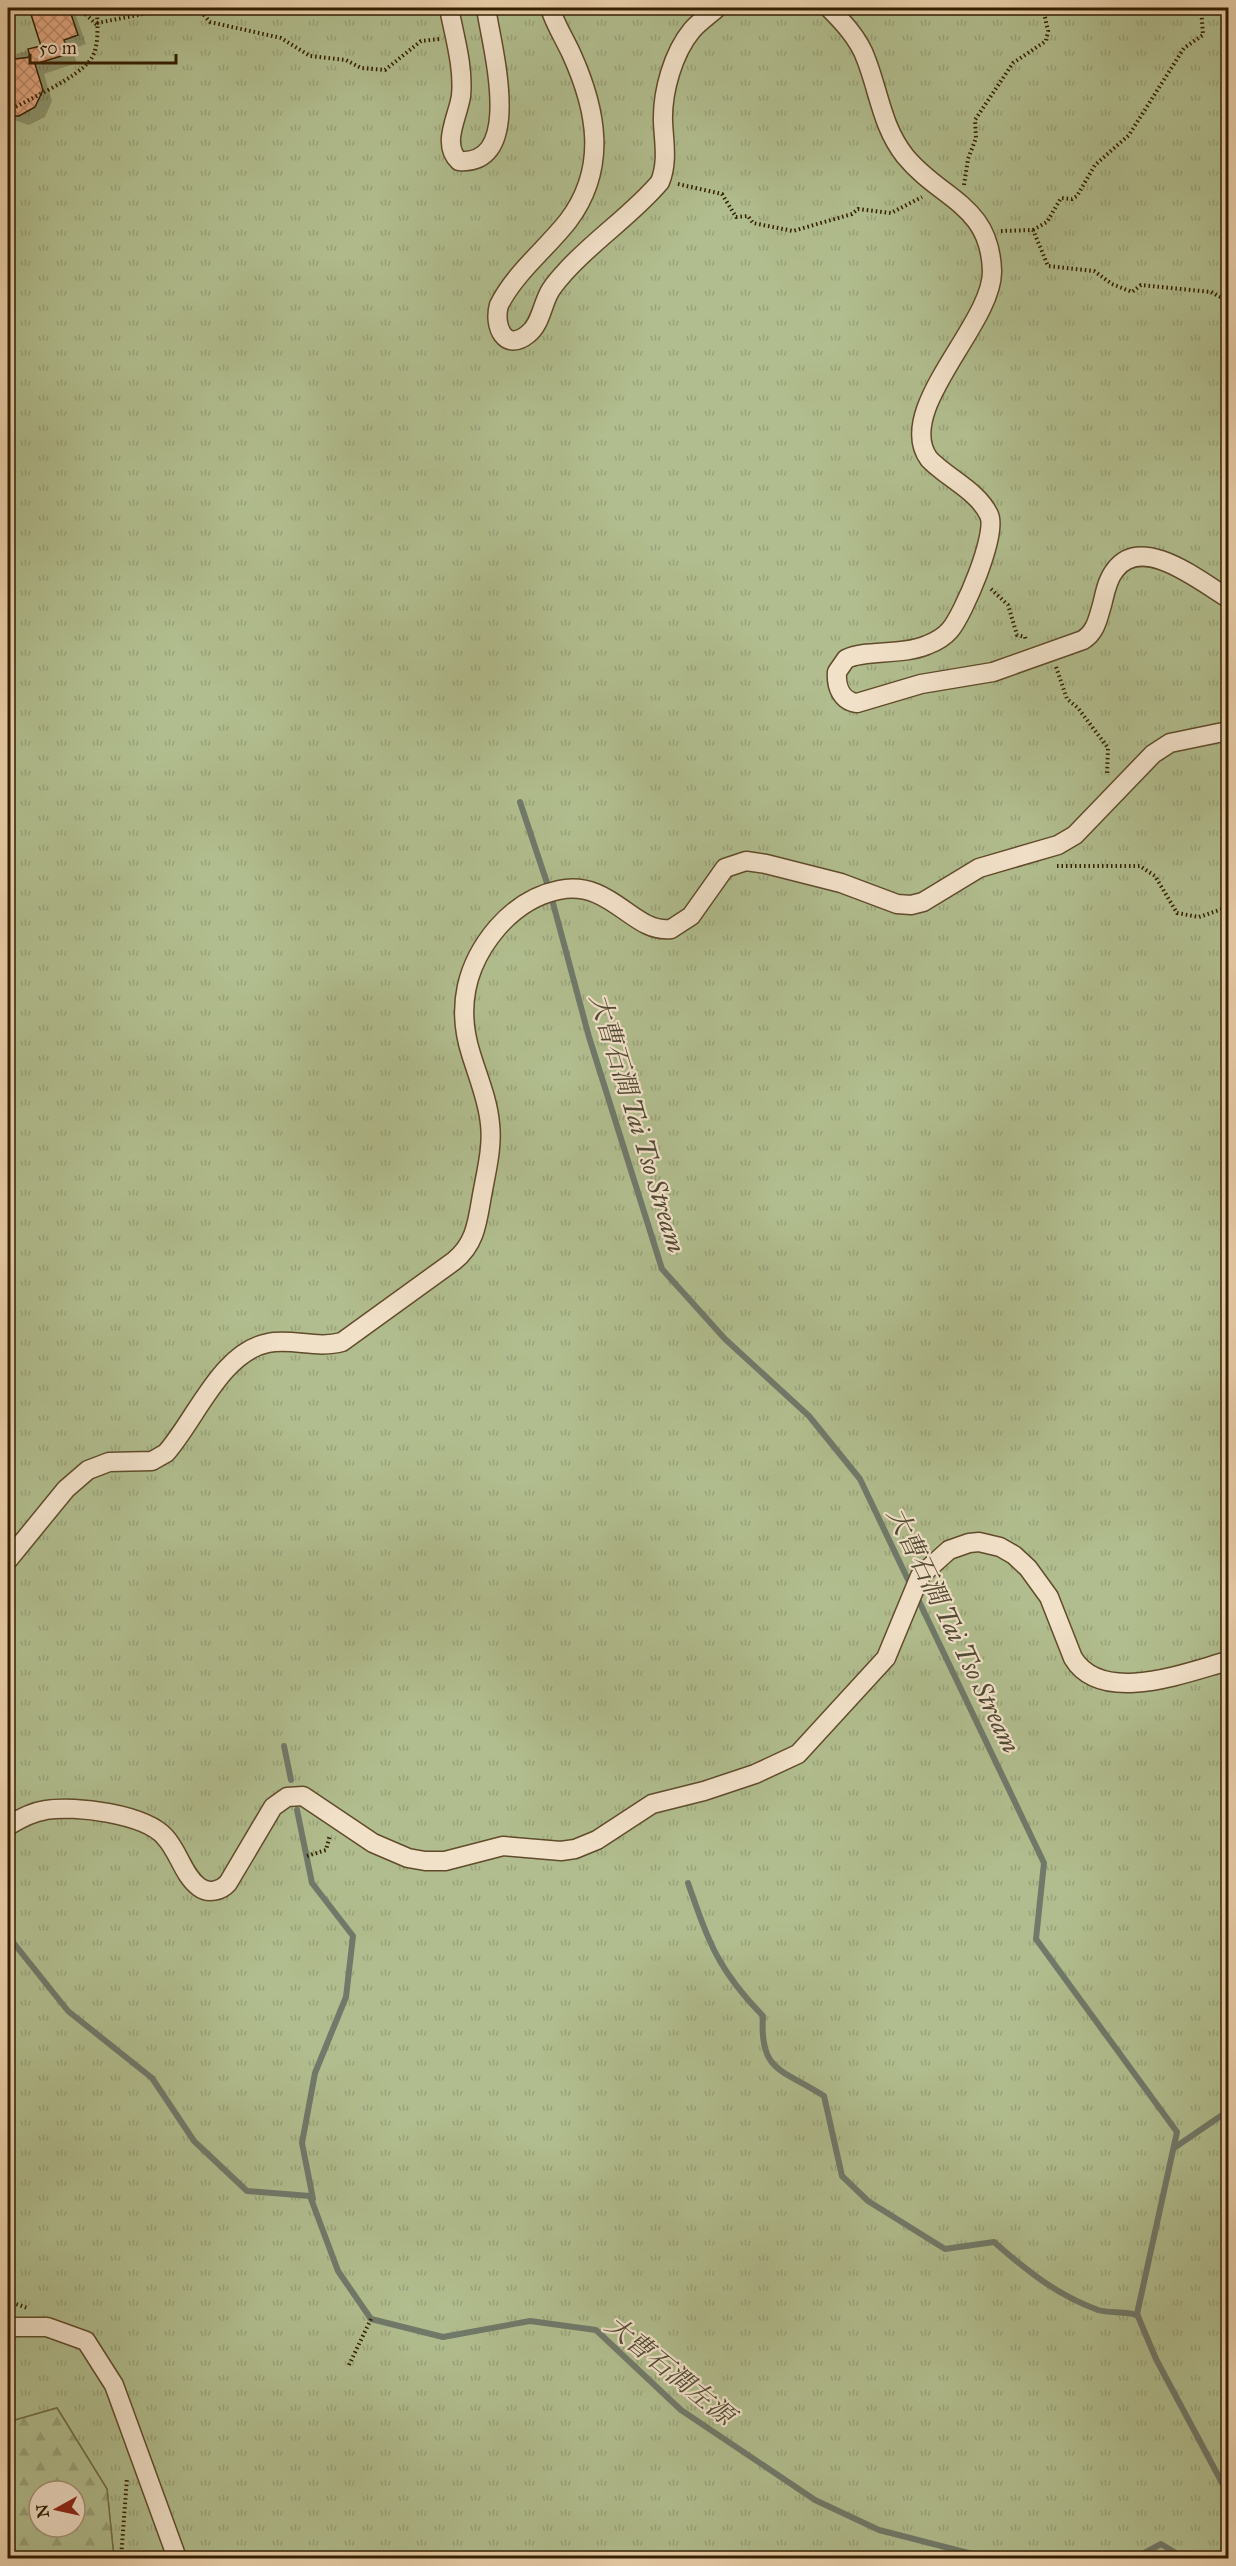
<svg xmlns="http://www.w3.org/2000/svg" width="1236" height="2566" font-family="'IM FELL Great Primer','Noto Serif TC',serif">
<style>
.grass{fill:url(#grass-tufts);stroke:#726e47;stroke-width:1.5}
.forest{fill:url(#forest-firs);stroke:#726e47;stroke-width:1.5;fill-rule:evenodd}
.shadow{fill:#0003}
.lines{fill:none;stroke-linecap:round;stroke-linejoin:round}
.stream{stroke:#70796a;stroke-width:6}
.building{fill:url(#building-cross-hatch);stroke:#321e00;stroke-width:1.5}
.minor-casing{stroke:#604b2b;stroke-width:21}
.path{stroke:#321e00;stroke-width:4;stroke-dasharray:1.5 3;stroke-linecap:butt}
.minor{stroke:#f2e1c9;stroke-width:18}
.labels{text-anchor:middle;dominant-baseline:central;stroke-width:4.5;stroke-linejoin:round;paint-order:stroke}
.water-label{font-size:26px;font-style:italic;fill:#514b35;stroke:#f2e1c9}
</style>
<defs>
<pattern id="grass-tufts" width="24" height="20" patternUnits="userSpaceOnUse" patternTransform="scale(1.5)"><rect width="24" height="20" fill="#b1bd8e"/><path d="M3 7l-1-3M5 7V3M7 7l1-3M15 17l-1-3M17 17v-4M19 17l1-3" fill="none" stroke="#99a279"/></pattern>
<pattern id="forest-firs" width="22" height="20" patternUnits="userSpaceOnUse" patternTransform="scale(1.5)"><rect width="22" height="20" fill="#b1bd8e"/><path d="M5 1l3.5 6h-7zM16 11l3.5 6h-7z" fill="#99a279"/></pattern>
<pattern id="building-cross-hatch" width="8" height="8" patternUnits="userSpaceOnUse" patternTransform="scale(1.5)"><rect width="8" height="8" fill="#e6ab86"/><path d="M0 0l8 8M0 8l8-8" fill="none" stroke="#bb8b6b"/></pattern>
</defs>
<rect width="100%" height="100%" fill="#ebd1ac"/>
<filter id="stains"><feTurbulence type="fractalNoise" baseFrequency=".00333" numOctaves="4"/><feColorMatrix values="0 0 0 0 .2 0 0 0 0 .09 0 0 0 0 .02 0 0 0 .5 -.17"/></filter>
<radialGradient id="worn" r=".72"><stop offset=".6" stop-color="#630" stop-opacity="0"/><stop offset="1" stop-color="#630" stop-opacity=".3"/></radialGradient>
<polygon class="grass" points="8,8 1228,8 1228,2558 114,2558 107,2489 57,2408 8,2422"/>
<path class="forest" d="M57 2408 107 2489 114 2558H8V2422ZM39 2491H75V2527H39Z"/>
<polygon class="shadow" points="39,8 73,8 86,44 72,49 77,63 44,74 52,101 45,117 29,125 8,118 8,56 43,47 43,11"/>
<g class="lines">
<g class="stream">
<polyline points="520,802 550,892 589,1037 662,1269 725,1339 809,1416 860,1479 911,1586"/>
<polyline points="916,1595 1044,1863 1036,1939 1177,2132 1137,2314 1156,2359 1228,2494"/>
<polyline points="284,1746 291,1780"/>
<polyline points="297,1810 312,1883 353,1936 346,1997 315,2073 302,2143 313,2199"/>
<path d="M688 1883C709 1943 718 1970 763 2016 759 2073 783 2069 824 2096L842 2176 868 2201 945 2249 994 2242C1027 2271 1057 2295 1098 2310 1110 2314 1128 2310 1138 2316"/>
<polyline points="8,1936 68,2011 152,2078 194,2141 247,2191 310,2196 338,2271 371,2319 443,2337 530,2321 596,2330 681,2410 815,2500 879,2530 988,2558"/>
<polyline points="1174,2148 1228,2111"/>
<polyline points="1135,2558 1161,2544 1184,2558"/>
</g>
</g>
<polygon class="building" points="29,8 69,8 78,35 64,40 68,54 35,64 43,90 35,107 19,116 8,116 8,60 30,57 28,49 41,46"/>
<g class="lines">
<defs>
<g id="minor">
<path d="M449 8C454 35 464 67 461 96 458 117 441 144 459 161 526 166 491 44 486 8"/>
<path d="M550 8C555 24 564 38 571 53 597 110 608 168 568 221 546 249 515 273 499 305 493 326 505 353 528 334 540 325 542 306 549 293 553 285 560 278 566 271 595 239 632 215 660 182 668 162 664 143 663 122 662 92 673 53 692 30 699 22 709 15 717 8"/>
<path d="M829 8C843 22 859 39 866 59 879 92 882 127 905 156 941 200 990 204 992 271 993 324 893 410 929 459 947 478 978 491 989 515 998 534 963 615 950 630 944 637 935 642 927 645 901 656 866 649 846 659L837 672C836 686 841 701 857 703L921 684 993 672 1083 640C1096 632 1098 618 1102 605 1105 593 1107 580 1115 570 1142 533 1201 582 1228 598"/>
<path d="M8 1560 66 1489 88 1470 109 1462 152 1461 166 1453C196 1419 221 1352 268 1343 292 1338 317 1349 342 1342L454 1261C474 1245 477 1225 481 1201 485 1176 493 1149 490 1124 488 1100 478 1077 471 1054 456 1007 466 964 498 927 515 908 534 895 559 890 611 879 633 934 671 929L691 916 725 868 746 861 766 864 841 883 897 904 911 905 923 902 979 868 1058 845 1075 835 1153 754 1170 743 1228 731"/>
<path d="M8 1826C19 1819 32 1812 46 1810 75 1805 145 1814 165 1837 179 1852 183 1875 199 1887 208 1894 221 1891 228 1883L273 1807 287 1797 303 1796 373 1843 408 1858 425 1861H445L503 1846 561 1851 575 1849 597 1840 652 1804 704 1791 755 1774 798 1754 886 1658 920 1576 949 1550 969 1543 979 1542 1000 1547 1014 1555 1028 1568 1049 1597 1073 1658C1102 1706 1187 1672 1228 1661"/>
<polyline points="8,2331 13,2327 47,2327 86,2341 114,2385 177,2558"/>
</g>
</defs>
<use href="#minor" class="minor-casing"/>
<g class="path">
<polyline points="79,8 97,25"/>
<polyline points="198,8 210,22 281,38 310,56 346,60 361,68 385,70 421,41 439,39"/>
<polyline points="97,23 148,13 153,8"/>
<path d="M8 111C29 99 78 78 91 59 100 46 97 22 97 8"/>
<polyline points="678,184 722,194 736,217 748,216 753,223 793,231 852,214 858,209 891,213 922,197"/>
<polyline points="964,185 968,159 976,138 975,120 1013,63 1046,41 1048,31 1043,8"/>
<polyline points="1033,230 1047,222 1061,198 1072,199 1077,196 1095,165 1129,135 1184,48 1203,35 1201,8"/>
<polyline points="1001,231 1033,230 1048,266 1094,271 1112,284 1132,292 1141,285 1211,292 1228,301"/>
<polyline points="991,589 1008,605 1017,635 1025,637 1026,641"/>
<polyline points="1056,667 1067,699 1078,708 1108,748 1107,774"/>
<polyline points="1057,866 1140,866 1155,876 1177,913 1199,917 1228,907"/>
<polyline points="307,1856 326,1850 330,1835"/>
<polyline points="8,2301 27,2308"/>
<polyline points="349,2365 371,2319"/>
<polyline points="121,2558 127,2478"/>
</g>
<use href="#minor" class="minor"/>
</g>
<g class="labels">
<g class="water-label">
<text transform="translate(638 1123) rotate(73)">大曹石澗 Tai Tso Stream</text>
<text transform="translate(954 1630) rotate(64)">大曹石澗 Tai Tso Stream</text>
<text transform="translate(670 2370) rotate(39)">大曹石澗左源</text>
</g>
</g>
<rect width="1236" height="2566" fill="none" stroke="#ebd1ac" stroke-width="30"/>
<rect x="9" y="9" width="1218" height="2548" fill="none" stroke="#321e00" stroke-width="3"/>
<rect x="15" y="15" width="1206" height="2536" fill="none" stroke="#321e00" stroke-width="1.5"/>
<g transform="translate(57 2509) rotate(262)"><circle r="28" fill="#f2e1c9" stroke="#a59379" stroke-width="1.5"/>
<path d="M0-4.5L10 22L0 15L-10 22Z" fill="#8f2418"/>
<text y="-9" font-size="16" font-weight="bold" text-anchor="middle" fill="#321e00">N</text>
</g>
<path d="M30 54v9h146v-9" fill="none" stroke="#321e00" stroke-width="3"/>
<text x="39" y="54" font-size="18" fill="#321e00" stroke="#f2e1c9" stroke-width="4.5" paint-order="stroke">50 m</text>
<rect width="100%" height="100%" filter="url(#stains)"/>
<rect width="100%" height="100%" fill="url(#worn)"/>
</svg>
